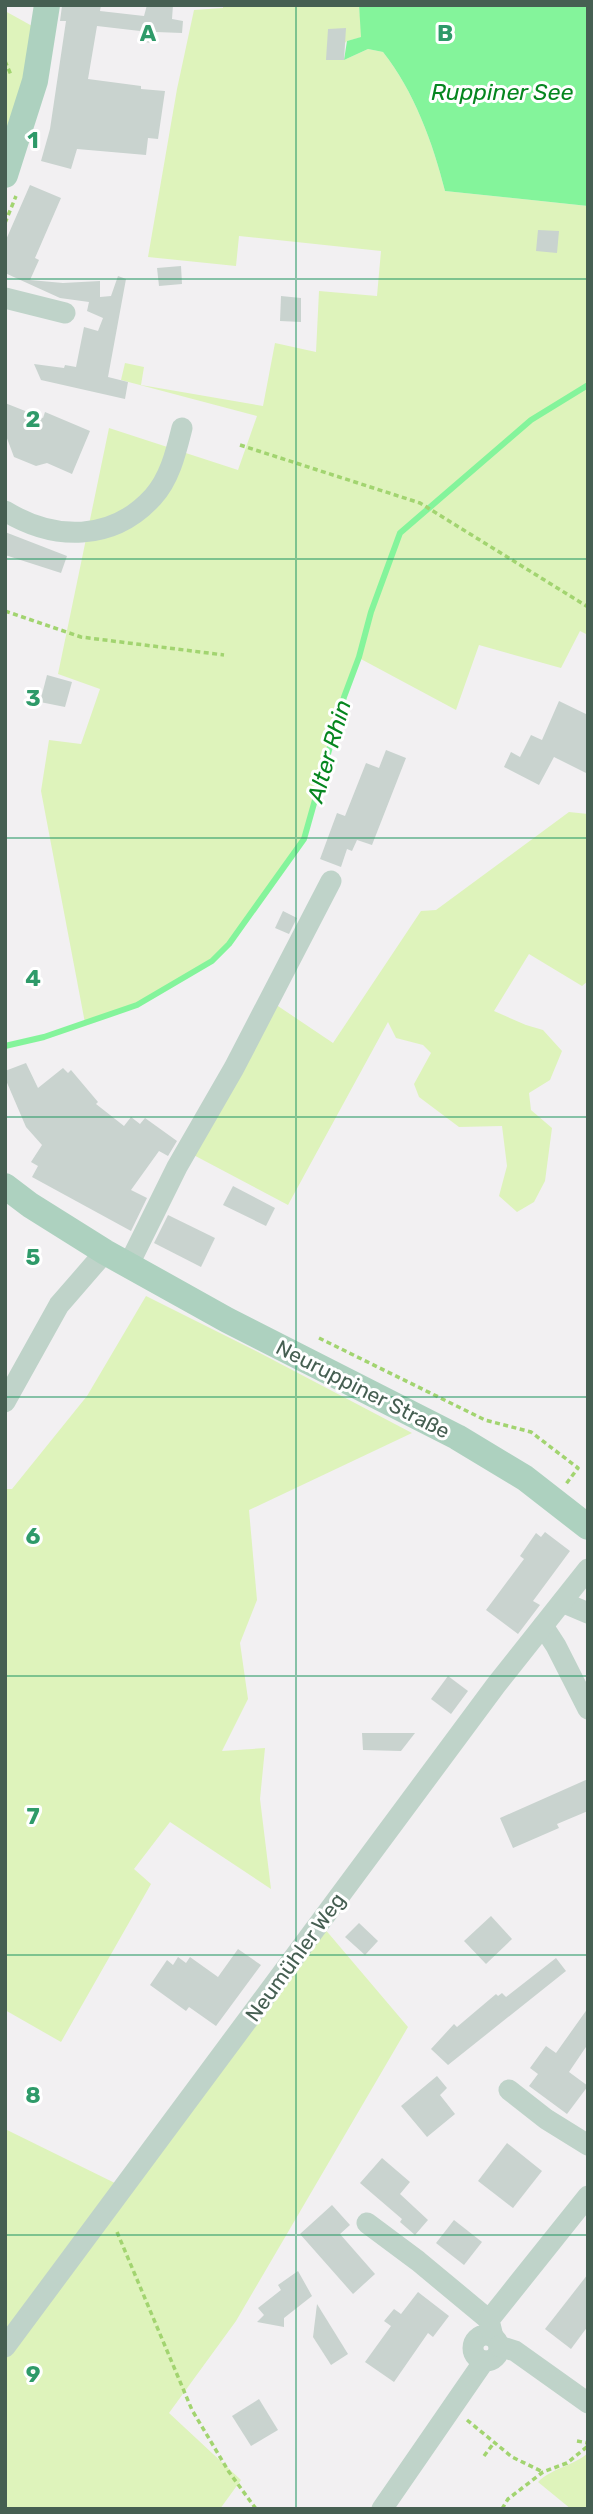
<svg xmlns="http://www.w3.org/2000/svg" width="593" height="2514" font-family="Rubik,sans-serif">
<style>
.green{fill:#def3bb}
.water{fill:#84f49b}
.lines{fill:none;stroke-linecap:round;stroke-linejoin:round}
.stream{stroke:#84f49b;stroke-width:6}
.building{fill:#c9d3cf}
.path{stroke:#a2d470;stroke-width:3.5;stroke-dasharray:5 3.5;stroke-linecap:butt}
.minor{stroke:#bfd3c9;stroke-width:21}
.major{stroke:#add1bf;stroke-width:26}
.grid{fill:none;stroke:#2e9a69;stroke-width:2;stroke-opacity:0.55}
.labels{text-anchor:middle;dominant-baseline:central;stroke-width:6;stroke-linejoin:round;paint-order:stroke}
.street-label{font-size:21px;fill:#465f52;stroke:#fff}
.water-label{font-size:23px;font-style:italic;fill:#05861f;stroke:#fff}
.grid-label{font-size:23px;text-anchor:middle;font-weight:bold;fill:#2e9a69;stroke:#fff;stroke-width:6;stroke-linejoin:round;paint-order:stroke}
</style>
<rect width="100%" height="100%" fill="#f2f0f2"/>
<g class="green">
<path d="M223 5H359L362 37 347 41 326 60H344L368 49 383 52C414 91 433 143 445 191L588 206V635L580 631 561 668 479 645 456 710 359 658 344 697 304 839 229 944 212 961 137 1005 85 1023 41 791 49 740 81 744 100 689 58 674 109 428 238 470 257 416 121 380 125 363 144 367 141 385 263 406 275 343 316 352 319 291 377 296 381 251 239 236 236 266 148 257 177 89 194 10 223 8Z"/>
<polygon points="5,11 43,32 5,175"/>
<polygon points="569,812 588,814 588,981 582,986 529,954 494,1011 526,1025 543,1030 562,1051 550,1080 529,1093 531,1110 552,1128 545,1181 534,1202 517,1212 499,1196 507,1166 502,1126 459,1127 419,1097 414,1084 431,1053 423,1045 396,1038 388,1022 288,1205 186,1151 269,1000 333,1043 421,911 436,910"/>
<polygon points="146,1296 258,1352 412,1433 249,1510 257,1600 240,1643 248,1699 222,1751 265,1748 260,1799 271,1889 170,1822 134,1869 151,1884 61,2042 5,2010 5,1489 12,1489 87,1396"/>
<polygon points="324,1928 408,2027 236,2321 169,2413 241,2480 220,2509 5,2509 5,2129 125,2188"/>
<path d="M588 2453V2509H571L538 2482C552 2468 573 2466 588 2453Z"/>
</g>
<path class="water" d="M359 5H588V206L445 191C433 143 414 91 383 52L368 49 344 60 347 41 361 37Z"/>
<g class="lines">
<polyline class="stream" points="5,1046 44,1037 137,1005 212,961 229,944 304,839 344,697 359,657 371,612 400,533 531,420 588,385"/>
</g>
<g class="building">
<polygon points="69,5 101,5 100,11 144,16 147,5 173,5 172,19 183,21 182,33 156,32 156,43 139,42 140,31 97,26 88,79 141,86 141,89 165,91 158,139 148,138 146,155 77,149 71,169 41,161 50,129 66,21 60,21 62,6"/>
<polygon points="346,28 344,60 326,60 328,29"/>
<polygon points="30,185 61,198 35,258 39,260 30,280 63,283 100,281 100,297 111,296 118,276 126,279 108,377 128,382 125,399 41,380 34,364 64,368 65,365 76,367 84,327 98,331 103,318 87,311 89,302 60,298 5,273 5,242"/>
<polygon points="538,230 559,231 557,253 536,251"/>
<polygon points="181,266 182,284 159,286 157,268"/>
<polygon points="281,296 301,298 301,322 280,321"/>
<polygon points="5,403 43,418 45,412 90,431 72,474 47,463 36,466 14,457 5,433"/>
<polygon points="5,532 67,556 61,573 5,555"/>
<polygon points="47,675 72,682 65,707 40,702"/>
<polygon points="559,701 588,715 588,774 554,757 539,785 504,767 511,752 520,757 531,735 542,740"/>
<polygon points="386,750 406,758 372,845 357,840 352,851 347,849 341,867 320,859 337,813 345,816 366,763 379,768"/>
<polygon points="283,911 297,918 289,934 275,928"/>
<polygon points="26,1063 38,1088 63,1068 68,1073 71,1070 98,1102 96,1104 124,1126 131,1117 140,1124 145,1118 177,1141 168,1156 159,1151 131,1190 147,1198 131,1231 32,1177 38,1166 31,1162 42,1145 26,1127 5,1078 5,1071"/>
<polygon points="233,1186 275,1208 266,1226 223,1205"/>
<polygon points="168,1215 215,1238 201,1267 154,1243"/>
<polygon points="545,1532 570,1551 533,1601 540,1605 518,1634 486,1610 524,1559 520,1556 536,1533 541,1537"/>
<polygon points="448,1676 468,1691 451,1714 431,1699"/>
<polygon points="362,1733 415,1733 401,1751 363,1750"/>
<polygon points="588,1779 588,1811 557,1824 559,1828 513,1848 500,1818"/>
<polygon points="491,1916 512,1939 486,1964 464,1941"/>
<polygon points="359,1923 378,1941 365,1955 345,1937"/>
<polygon points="238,1949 261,1965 216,2026 189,2007 186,2011 150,1985 167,1960 173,1965 178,1957 186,1963 190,1957 218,1977"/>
<polygon points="556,1958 566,1971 448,2065 431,2049 454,2024 457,2027 496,1994 498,1996 502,1993 506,1997"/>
<polygon points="588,2008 588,2044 569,2072 588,2086 567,2114 529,2086 538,2074 530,2068 546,2046 556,2053"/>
<polygon points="437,2076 447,2088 440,2095 455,2114 427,2137 401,2106"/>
<polygon points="507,2143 542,2171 513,2208 478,2181"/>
<polygon points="382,2158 410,2182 400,2194 428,2220 415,2235 400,2222 402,2219 360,2183"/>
<polygon points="332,2205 350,2225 340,2234 375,2274 353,2294 300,2234"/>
<polygon points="454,2220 482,2242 464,2265 436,2243"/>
<polygon points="298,2271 312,2296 284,2318 284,2327 257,2322 264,2315 258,2308 281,2290 278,2285"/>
<polygon points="588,2274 588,2326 571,2349 545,2329"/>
<polygon points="418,2292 449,2316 433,2337 428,2333 394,2382 365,2362 391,2326 384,2321 394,2309 401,2314"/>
<polygon points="317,2304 348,2354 331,2365 313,2337"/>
<polygon points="259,2399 278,2430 251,2446 232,2416"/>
</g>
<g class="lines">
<g class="path">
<polyline points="5,61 11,75"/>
<polyline points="5,223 16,196"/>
<polyline points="240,445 420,503 588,607"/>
<polyline points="5,611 81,637 224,655"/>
<polyline points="319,1338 485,1420 531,1432 578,1468 566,1484"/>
<polyline points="117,2232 192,2410 229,2472 256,2509"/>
<polyline points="467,2420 512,2457 543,2472"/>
<polyline points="577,2441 588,2443"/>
<polyline points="484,2456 493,2444"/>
<polyline points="502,2509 508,2499 543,2472 567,2463 588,2446"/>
</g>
<g class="minor">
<polyline points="5,298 65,313"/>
<path d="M5 511C54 541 112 542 153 497 170 478 176 452 182 428"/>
<polyline points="129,1264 177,1167 234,1068 331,881"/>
<polyline points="5,1402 59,1305 105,1252"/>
<polyline points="562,1602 588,1613"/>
<polyline points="543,1626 556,1646 588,1709"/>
<polyline points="509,2090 546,2119 588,2145"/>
<polyline points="367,2223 418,2261 489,2320"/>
<circle cx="486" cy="2348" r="13"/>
<polyline points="493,2337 489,2320 588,2196"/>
<polyline points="499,2346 515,2351 588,2403"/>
<polyline points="5,2347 496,1685 588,1569"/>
<polyline points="382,2509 484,2361"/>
</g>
<g class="major">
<polyline points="5,175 35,81 47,5"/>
<polyline points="5,1186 30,1205 105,1252 227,1320 457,1437 525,1478 588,1527"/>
</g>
</g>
<path class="grid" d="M296 5V2509M5 279H588M5 559H588M5 838H588M5 1117H588M5 1397H588M5 1676H588M5 1955H588M5 2235H588"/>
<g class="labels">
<g class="street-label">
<text transform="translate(363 1389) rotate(27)">Neuruppiner Straße</text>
<text transform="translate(295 1957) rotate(-54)">Neumühler Weg</text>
</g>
<g class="water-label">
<text x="502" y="92">Ruppiner See</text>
<text transform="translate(329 751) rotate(-74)">Alter Rhin</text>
</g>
</g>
<g class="grid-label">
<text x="148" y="41">A</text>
<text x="445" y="41">B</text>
<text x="33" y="148">1</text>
<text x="33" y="427">2</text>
<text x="33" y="706">3</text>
<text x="33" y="986">4</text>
<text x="33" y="1265">5</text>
<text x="33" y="1544">6</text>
<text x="33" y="1824">7</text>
<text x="33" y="2103">8</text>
<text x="33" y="2382">9</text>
</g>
<rect width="593" height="2514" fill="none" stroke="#465f52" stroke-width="14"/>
</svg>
